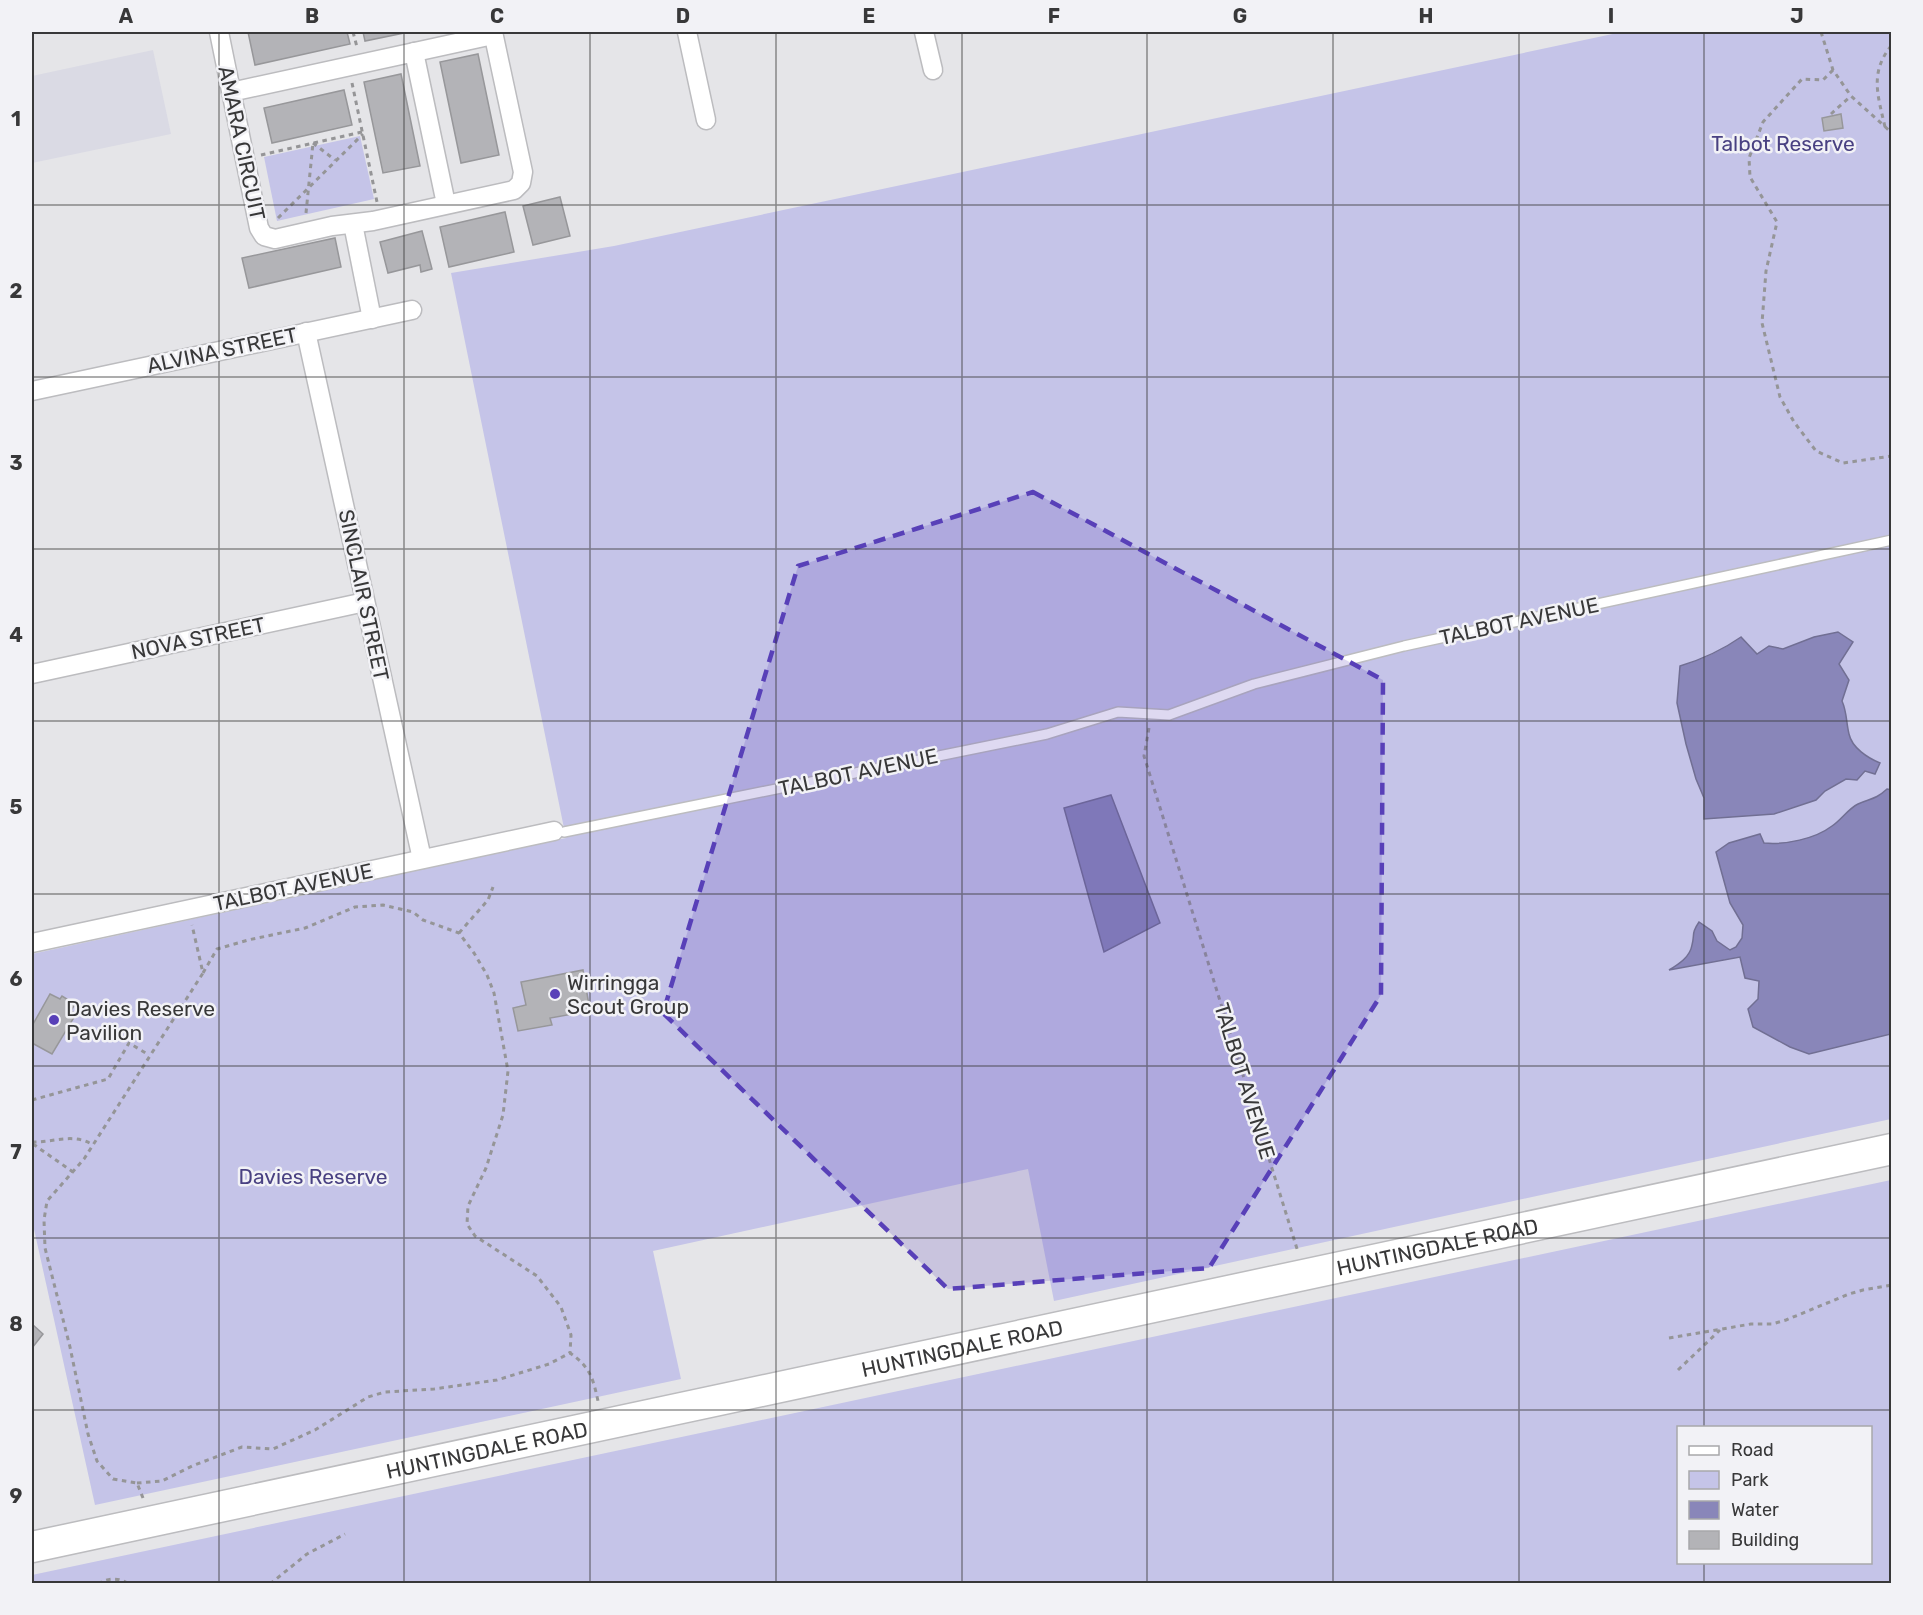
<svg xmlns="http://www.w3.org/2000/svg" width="1923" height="1615" font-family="Rubik,sans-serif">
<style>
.built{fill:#dadae4}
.green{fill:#c5c4e8;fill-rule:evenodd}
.water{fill:#8986b9;stroke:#716f93;stroke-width:1.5}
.building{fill:#b3b3b7;stroke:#97979a;stroke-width:1.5}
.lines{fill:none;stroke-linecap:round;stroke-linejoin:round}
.lane-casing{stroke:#bcbcbf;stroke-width:12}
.street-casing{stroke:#bcbcbf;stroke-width:21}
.primary-casing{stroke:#bcbcbf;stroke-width:33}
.path{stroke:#959597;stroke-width:3;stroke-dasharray:4.5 4.5;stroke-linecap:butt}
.lane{stroke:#fff;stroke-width:9}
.street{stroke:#fff;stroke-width:18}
.primary{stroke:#fff;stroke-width:30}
.marked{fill:#5840b8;fill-opacity:0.2;stroke:#5840b8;stroke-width:4.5;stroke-dasharray:12 8;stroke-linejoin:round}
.grid{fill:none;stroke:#383839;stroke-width:1.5;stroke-opacity:0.55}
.poi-dot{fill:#5840b8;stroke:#f2f2f6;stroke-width:2}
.labels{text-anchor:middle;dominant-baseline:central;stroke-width:5;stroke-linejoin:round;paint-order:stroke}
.street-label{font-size:21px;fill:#383839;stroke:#f2f2f6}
.park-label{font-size:21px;fill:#494182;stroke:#f2f2f6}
.poi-label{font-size:21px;fill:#383839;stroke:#f2f2f6;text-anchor:start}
.neatline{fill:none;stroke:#383839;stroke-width:2}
.grid-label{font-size:20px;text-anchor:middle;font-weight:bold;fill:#383839}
</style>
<rect width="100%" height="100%" fill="#e5e5e8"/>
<polygon class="built" points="153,50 171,134 32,163 32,76"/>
<g class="green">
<polygon points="1622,32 1891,32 1891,1119 1054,1301 1028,1169 653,1251 681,1379 95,1505 32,1220 32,954 566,838 451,273 614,246"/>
<polygon points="360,136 374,199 277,221 264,157"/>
<path d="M1891 1180V1583H32V1575ZM1678 1428H1870V1562H1678Z"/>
</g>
<g class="water">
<path d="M1838 632 1853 642 1839 664 1849 680 1842 701C1847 712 1846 722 1849 734 1852 748 1868 758 1880 763L1875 774 1865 771 1857 780 1846 779 1825 791 1816 800 1774 814 1704 819V798L1696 779 1686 744 1677 703 1680 666C1703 659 1721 651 1741 637L1757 654 1769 646 1783 649 1814 637Z"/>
<path d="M1887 789 1892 790 1891 1034 1809 1054 1790 1047 1753 1027 1748 1009 1758 999 1759 981 1745 978 1740 957 1669 970C1679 964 1690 957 1692 945 1695 933 1691 934 1699 922L1712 931 1717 941 1730 950 1736 947 1742 938 1743 925 1730 903 1716 852 1729 843 1760 834 1764 843C1785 845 1815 839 1832 826 1841 820 1848 809 1858 804 1871 798 1875 800 1887 789Z"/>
<polygon points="1111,795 1160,923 1104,952 1064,808"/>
</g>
<g class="building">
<polygon points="248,32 347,32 350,44 255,65"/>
<polygon points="363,32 409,32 365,41"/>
<polygon points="478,54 499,155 461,163 440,62"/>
<polygon points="401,74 420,166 383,173 364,82"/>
<polygon points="344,90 352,125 272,143 264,108"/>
<polygon points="1841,114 1843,128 1824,131 1822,118"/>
<polygon points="560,197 570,236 533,245 523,206"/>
<polygon points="505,212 514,252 449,267 440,227"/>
<polygon points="422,231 432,269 421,272 420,265 388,273 380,242"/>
<polygon points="335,238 341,267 249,288 242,258"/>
<polygon points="583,970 590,1011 550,1018 552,1025 518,1031 513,1008 526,1005 521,982"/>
<polygon points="50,994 60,999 62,996 75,1004 71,1011 76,1014 52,1054 32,1043 32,1026"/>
<polygon points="32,1324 43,1334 32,1348"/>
</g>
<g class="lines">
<defs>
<polyline id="lane" points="564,832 1047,734 1118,712 1169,715 1254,684 1404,646 1892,540"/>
<g id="street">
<polyline points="219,32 259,228 264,236 275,239 332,226 373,221 514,190 521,183 523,172 493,32"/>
<polyline points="687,32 706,120"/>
<polyline points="924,32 933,70"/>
<polyline points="414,52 446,204"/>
<polyline points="231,92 493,35"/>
<polyline points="353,224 372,319"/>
<polyline points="306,332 422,859"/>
<polyline points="32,391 412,310"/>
<polyline points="32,674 365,602"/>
<polyline points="32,943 554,831"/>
</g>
<g id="primary">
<path id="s1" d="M32 1547 1892 1149"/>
</g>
</defs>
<use href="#lane" class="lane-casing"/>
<use href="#street" class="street-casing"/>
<use href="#primary" class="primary-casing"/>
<g class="path">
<polyline points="353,32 357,47"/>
<polyline points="1821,32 1833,70 1851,96 1892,133"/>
<polyline points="1833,70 1823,80 1802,79 1763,122 1749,158 1750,177 1777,222 1766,271 1762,323 1780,397 1794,422 1816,451 1843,463 1892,456"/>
<polyline points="352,83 377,202"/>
<polyline points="1831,114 1851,96"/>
<path d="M1885 127C1878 96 1869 72 1892 45"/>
<polyline points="313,143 335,160"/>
<polyline points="261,155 362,132"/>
<polyline points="306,213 313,143"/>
<polyline points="278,218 363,134"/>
<polyline points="1149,728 1144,756 1298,1252"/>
<polyline points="459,933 488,900 493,887"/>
<polyline points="203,973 217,949 248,940 305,928 355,907 383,905 413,912 423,920 459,933 474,953 487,975 494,993 508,1071 503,1115 486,1168 468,1206 467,1224 475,1236 537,1276 561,1307 571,1335 570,1353"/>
<polyline points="32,1100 108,1079 129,1043 149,1055"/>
<path d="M32 1142C52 1143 73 1132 93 1145"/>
<polyline points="33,1144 73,1172"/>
<polyline points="1669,1338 1751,1324 1772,1324 1786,1320 1849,1294 1863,1290 1892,1285"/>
<polyline points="1678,1370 1720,1330"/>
<path d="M137 1483 162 1481 192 1466 242 1447 273 1449 315 1430 368 1397 385 1392 434 1389 497 1380 549 1364 570 1353C590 1367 593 1378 598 1401"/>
<polyline points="143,1498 137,1483 113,1479 97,1461 88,1434 70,1347 45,1248 44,1220 47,1201 84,1159 203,973 192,925"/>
<path d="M98 1584C108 1578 118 1577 129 1584"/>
<polyline points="270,1584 307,1554 345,1534"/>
</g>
<use href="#lane" class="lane"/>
<use href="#street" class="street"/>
<use href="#primary" class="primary"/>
</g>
<path class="marked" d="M1033 492 1383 680 1381 995 1209 1268 948 1289 663 1013 798 566Z"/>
<path class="grid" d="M219 32V1584M404 32V1584M590 32V1584M776 32V1584M962 32V1584M1147 32V1584M1333 32V1584M1519 32V1584M1704 32V1428M32 205H1892M32 377H1892M32 549H1892M32 721H1892M32 894H1892M32 1066H1892M32 1238H1892M32 1410H1892M1704 1562V1584"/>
<g class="poi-dot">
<circle cx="555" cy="994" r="6"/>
<circle cx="54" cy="1020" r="6"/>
</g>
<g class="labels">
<g class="street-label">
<text transform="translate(242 143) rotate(78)">AMARA CIRCUIT</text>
<text transform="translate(222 350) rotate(-12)">ALVINA STREET</text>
<text transform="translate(364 595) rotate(78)">SINCLAIR STREET</text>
<text transform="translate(1519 621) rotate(-12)">TALBOT AVENUE</text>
<text transform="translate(198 638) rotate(-12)">NOVA STREET</text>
<text transform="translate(858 772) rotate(-12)">TALBOT AVENUE</text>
<text transform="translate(293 887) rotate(-12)">TALBOT AVENUE</text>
<text transform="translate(1245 1081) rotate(73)">TALBOT AVENUE</text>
<text stroke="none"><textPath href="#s1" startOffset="1437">HUNTINGDALE ROAD</textPath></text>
<text stroke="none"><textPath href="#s1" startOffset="951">HUNTINGDALE ROAD</textPath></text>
<text stroke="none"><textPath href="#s1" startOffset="465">HUNTINGDALE ROAD</textPath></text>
</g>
<g class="park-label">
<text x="1783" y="143">Talbot Reserve</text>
<text x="313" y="1176">Davies Reserve</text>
</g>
<g class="poi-label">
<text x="567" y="982">Wirringga<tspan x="567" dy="24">Scout Group</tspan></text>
<text x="66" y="1008">Davies Reserve<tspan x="66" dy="24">Pavilion</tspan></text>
</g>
</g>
<rect width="1923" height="1615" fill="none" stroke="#f2f2f6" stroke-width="66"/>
<rect x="1677" y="1426" width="195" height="138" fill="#f2f2f6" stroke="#a8a8aa" stroke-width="1.5"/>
<rect x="1689" y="1446" width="30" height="9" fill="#ffffff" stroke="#a8a8aa" stroke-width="1.5"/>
<text x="1731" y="1456" font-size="18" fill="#383839">Road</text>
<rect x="1689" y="1471" width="30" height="18" fill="#c5c4e8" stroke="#a8a8aa" stroke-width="1.5"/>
<text x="1731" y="1486" font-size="18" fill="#383839">Park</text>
<rect x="1689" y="1501" width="30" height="18" fill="#8986b9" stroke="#a8a8aa" stroke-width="1.5"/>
<text x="1731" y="1516" font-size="18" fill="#383839">Water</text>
<rect x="1689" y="1531" width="30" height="18" fill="#b3b3b7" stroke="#a8a8aa" stroke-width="1.5"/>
<text x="1731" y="1546" font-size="18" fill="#383839">Building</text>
<rect x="33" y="33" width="1857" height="1549" class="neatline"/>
<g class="grid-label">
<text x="126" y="23">A</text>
<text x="312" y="23">B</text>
<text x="497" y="23">C</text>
<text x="683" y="23">D</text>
<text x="869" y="23">E</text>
<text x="1054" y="23">F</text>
<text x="1240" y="23">G</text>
<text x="1426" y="23">H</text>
<text x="1611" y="23">I</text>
<text x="1797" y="23">J</text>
<text x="16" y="126">1</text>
<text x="16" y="298">2</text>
<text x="16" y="470">3</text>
<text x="16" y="642">4</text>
<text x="16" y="814">5</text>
<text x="16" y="986">6</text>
<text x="16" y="1159">7</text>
<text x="16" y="1331">8</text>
<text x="16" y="1503">9</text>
</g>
</svg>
